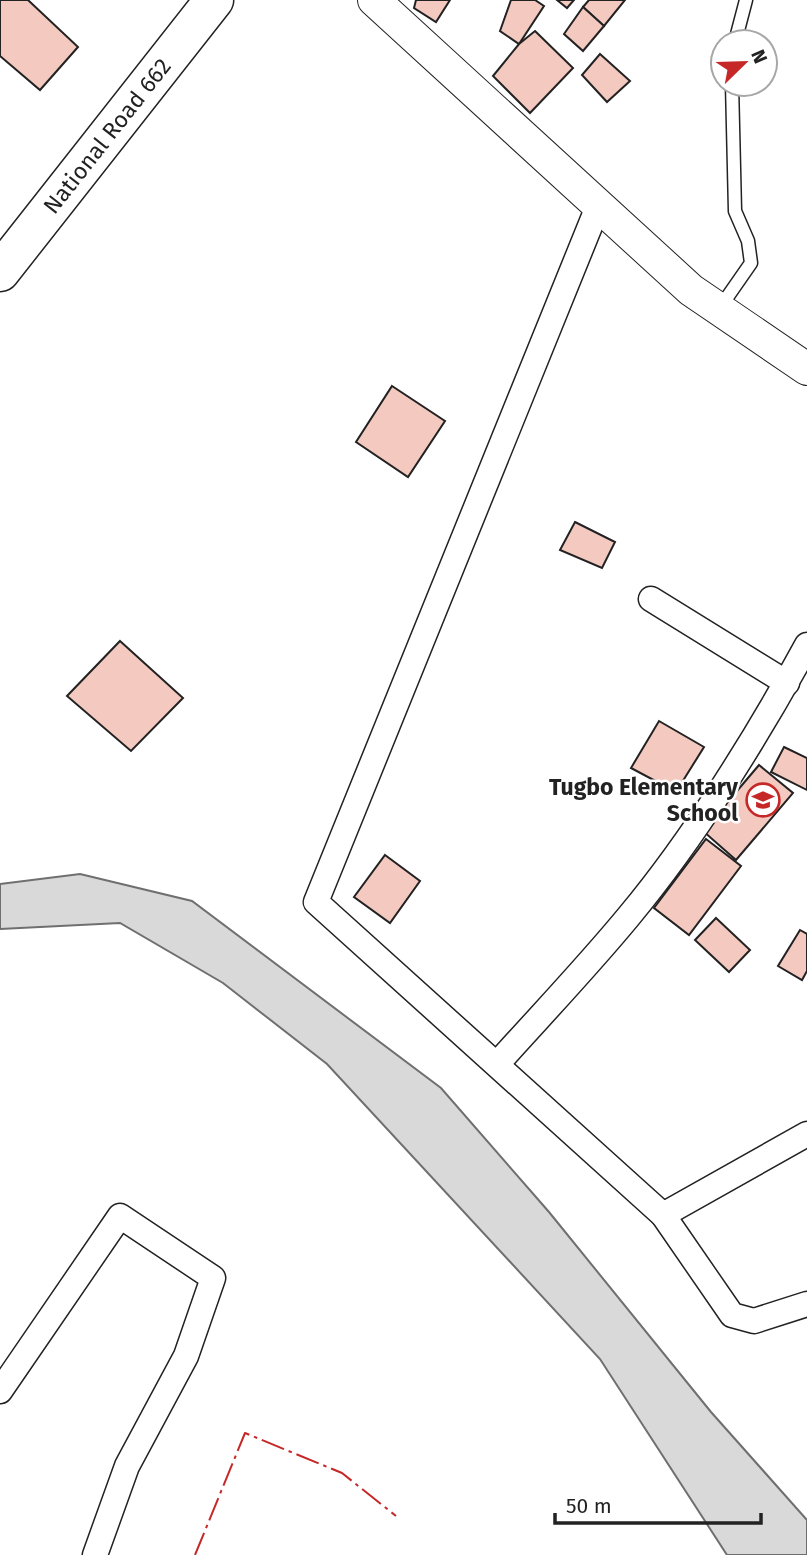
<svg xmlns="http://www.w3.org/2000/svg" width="807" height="1555" font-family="'Fira Sans',sans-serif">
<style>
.water{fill:#d9d9d9;stroke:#6f6f6f;stroke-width:2}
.building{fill:#f3c9c0;stroke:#222;stroke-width:2}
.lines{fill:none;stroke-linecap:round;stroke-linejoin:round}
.service-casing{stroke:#222;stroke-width:15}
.minor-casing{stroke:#222;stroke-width:27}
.tertiary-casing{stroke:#222;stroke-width:34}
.primary-casing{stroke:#222;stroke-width:41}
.service{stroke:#fff;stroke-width:12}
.minor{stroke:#fff;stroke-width:24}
.tertiary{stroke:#fff;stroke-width:32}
.primary{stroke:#fff;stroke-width:38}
.power{stroke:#c62828;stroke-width:2;stroke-dasharray:24 5 3.5 5;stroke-linecap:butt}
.labels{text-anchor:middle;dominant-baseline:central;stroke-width:5;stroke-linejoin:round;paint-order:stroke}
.street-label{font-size:23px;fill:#222;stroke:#fff}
.poi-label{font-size:23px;font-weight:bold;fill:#222;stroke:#fff;text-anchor:end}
</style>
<rect width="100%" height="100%" fill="#fff"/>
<polygon class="water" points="80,874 192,901 441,1088 549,1212 711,1412 807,1520 807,1555 727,1555 600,1359 327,1064 223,983 120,923 0,929 0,884"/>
<g class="building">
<polygon points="0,0 28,0 78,47 40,90 0,56"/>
<polygon points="416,0 450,0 436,22 414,8"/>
<polygon points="511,0 535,0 544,6 519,44 500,31"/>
<polygon points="557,0 574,0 567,8"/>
<polygon points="589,0 625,0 604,26 583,7"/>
<polygon points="583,7 604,26 583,51 564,34"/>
<polygon points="535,31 573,68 530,113 493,76 519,44"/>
<polygon points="600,54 630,81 607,102 582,75"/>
<polygon points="392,386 445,421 408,477 356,442"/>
<polygon points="575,522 615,542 602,568 560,550"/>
<polygon points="120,641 183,698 131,751 67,696"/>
<polygon points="659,721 704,747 676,792 631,768"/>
<polygon points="784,747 807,758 807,790 771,772"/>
<polygon points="759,765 793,793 736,860 703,831"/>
<polygon points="706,839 741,866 689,935 654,908"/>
<polygon points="385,855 420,881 390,923 354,897"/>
<polygon points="716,918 750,950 729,972 695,940"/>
<polygon points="800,930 807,934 807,971 802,980 778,966"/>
</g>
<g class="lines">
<defs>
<g id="service">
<polyline points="735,42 746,0"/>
<polyline points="719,309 751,263 748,241 735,211 732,84"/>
</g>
<g id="minor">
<polyline points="599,204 316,902 663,1215 807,1134"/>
<polyline points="651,599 787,683"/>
<path d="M498 1063C541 1015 587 967 629 916 694 838 758 735 807 645"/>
<polyline points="663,1215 732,1315 754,1321 807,1304"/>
<polyline points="0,1391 120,1216 213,1278 186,1356 127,1466 95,1555"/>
</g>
<polyline id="tertiary" points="374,0 691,290 807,369"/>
<g id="primary">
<path id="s1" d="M0 272 214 0"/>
</g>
</defs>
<use href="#service" class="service-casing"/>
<use href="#minor" class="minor-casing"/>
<use href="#tertiary" class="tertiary-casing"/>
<use href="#primary" class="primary-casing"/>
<use href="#service" class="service"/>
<use href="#minor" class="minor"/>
<use href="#tertiary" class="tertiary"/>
<use href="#primary" class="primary"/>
<polyline class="power" points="195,1555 245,1433 342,1473 396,1516"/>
</g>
<defs>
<symbol id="school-ring" viewBox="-11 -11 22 22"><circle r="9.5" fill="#fff" stroke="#c62828" stroke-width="1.5"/><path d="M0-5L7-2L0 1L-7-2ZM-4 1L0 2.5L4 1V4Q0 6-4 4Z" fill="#c62828"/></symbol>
</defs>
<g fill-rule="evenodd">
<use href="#school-ring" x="744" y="781" width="38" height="38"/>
</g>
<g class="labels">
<g class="street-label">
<text stroke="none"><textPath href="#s1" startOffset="173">National Road 662</textPath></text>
</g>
<g class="poi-label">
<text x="738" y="787">Tugbo Elementary<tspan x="738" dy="26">School</tspan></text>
</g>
</g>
<g transform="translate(744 63) rotate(67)"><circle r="33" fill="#ffffff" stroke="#a7a7a7" stroke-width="2"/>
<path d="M0-5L12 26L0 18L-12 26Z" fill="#c62828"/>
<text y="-10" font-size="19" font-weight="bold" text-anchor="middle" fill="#222222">N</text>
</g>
<path d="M555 1513v10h206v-10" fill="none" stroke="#222222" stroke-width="3.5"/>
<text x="566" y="1513" font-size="21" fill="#222222" stroke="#ffffff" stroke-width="5" paint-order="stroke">50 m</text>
</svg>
